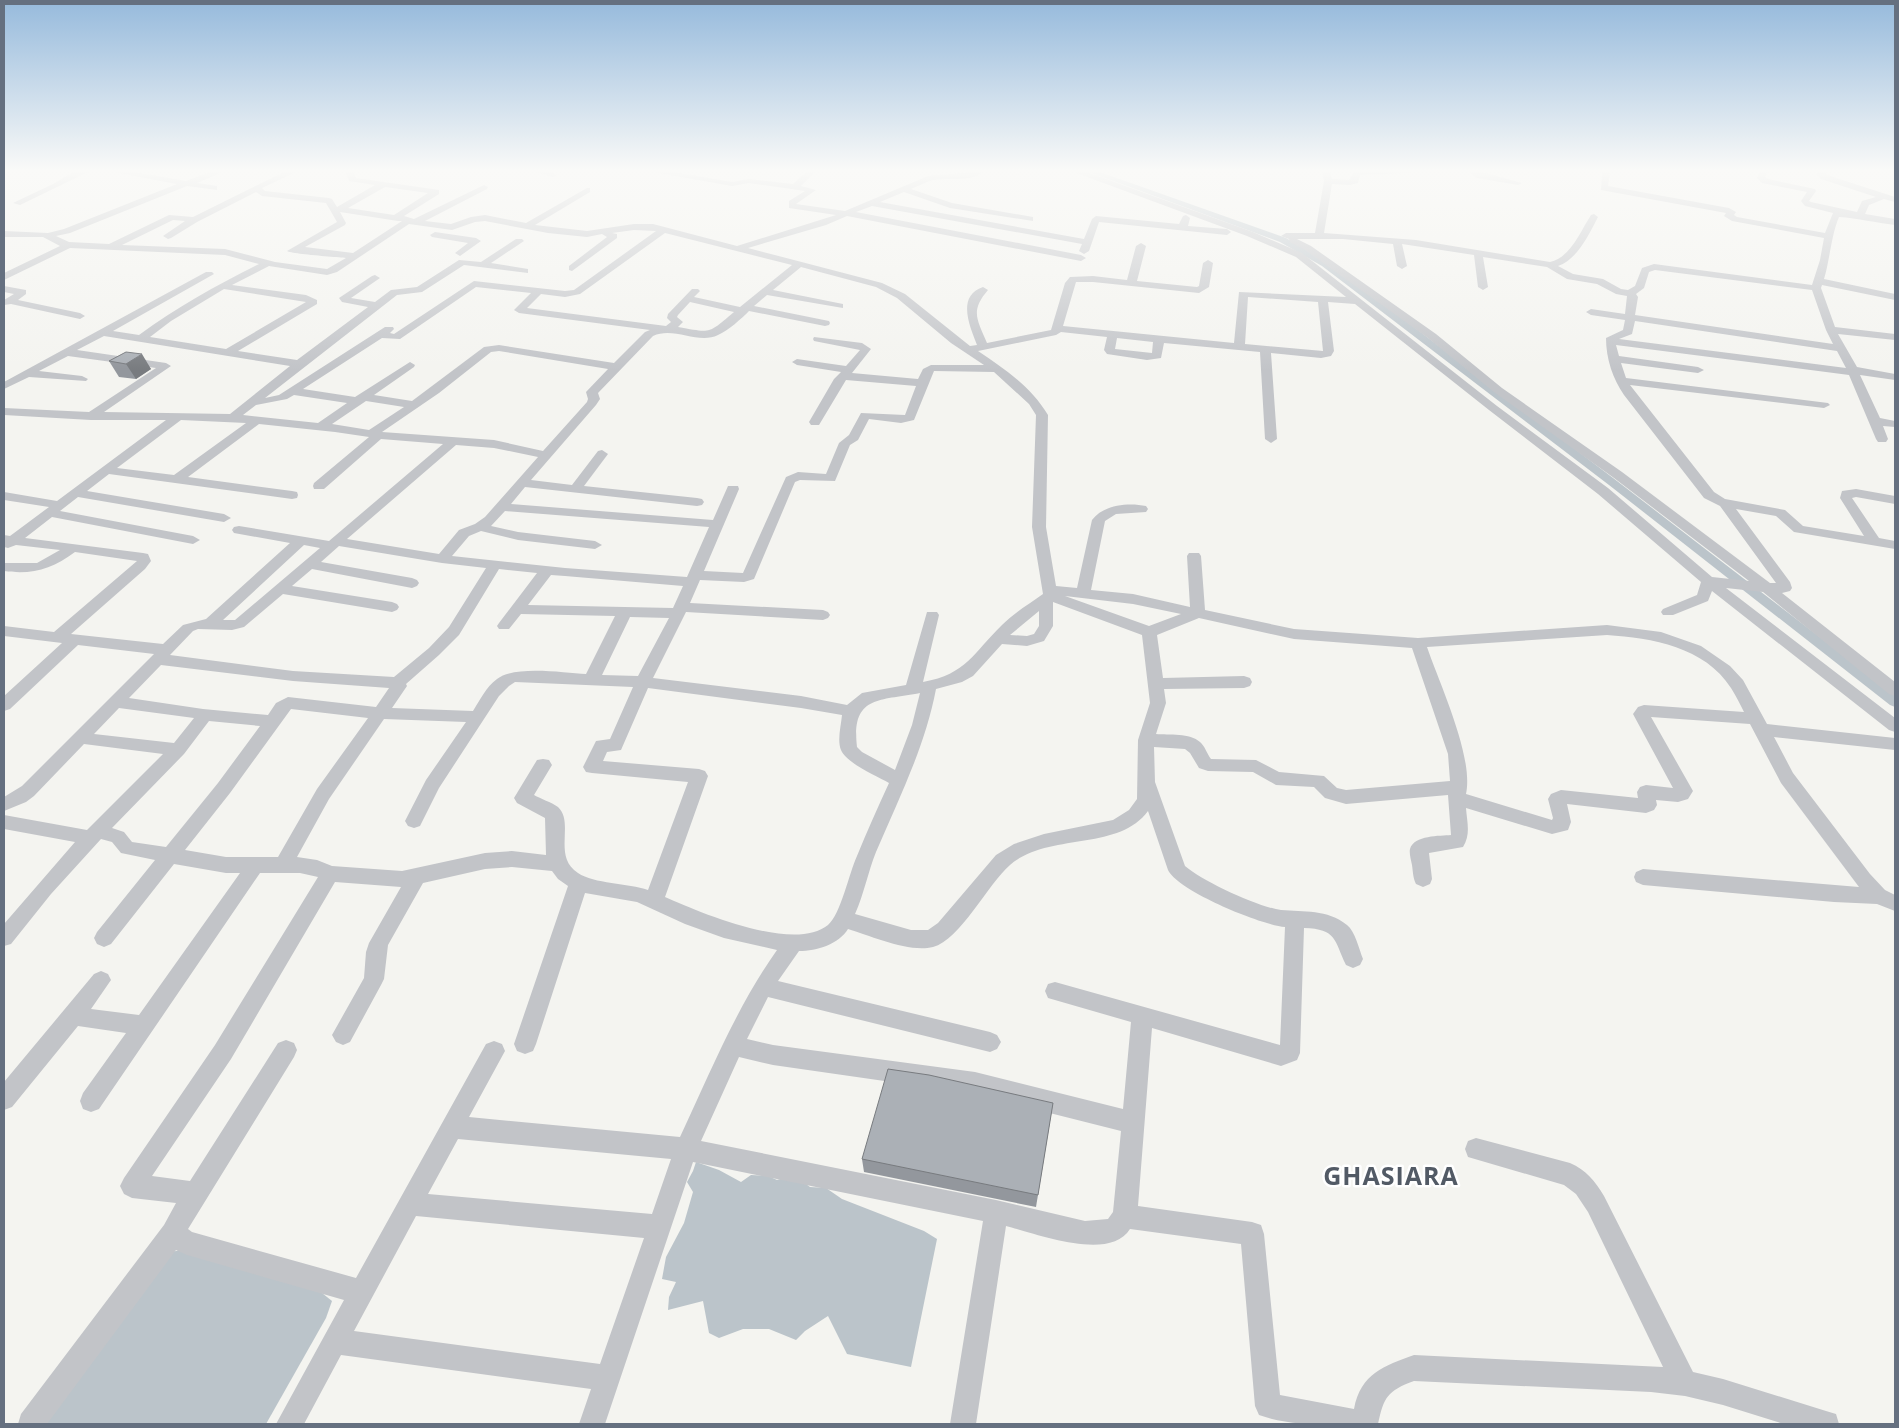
<svg xmlns="http://www.w3.org/2000/svg" width="1899" height="1428" font-family="'Open Sans',sans-serif">
<style>
.water{fill:#bbc4ca}
.lines{fill:none;stroke-linecap:round;stroke-linejoin:round}
.canal{fill:#bbc4ca;fill-rule:evenodd}
.minor{fill:#c2c4c8;fill-rule:evenodd}
.wall{fill:#93979d}
.shaded-wall{fill:#787b7f}
.building{fill:#abb0b6;stroke:#787b7f}
.labels{text-anchor:middle;dominant-baseline:central;stroke-width:5;stroke-linejoin:round;paint-order:stroke}
.near-district-label{font-size:25px;font-weight:bold;letter-spacing:1px;fill:#525a65;stroke:#fff}
</style>
<rect width="100%" height="100%" fill="#f4f4f0"/>
<g class="water">
<polygon points="696,1162 719,1170 741,1182 751,1175 768,1176 777,1180 794,1175 810,1187 826,1188 842,1199 924,1231 937,1239 911,1367 847,1354 828,1316 805,1331 796,1340 769,1329 743,1329 719,1338 709,1333 703,1301 668,1310 669,1297 676,1282 662,1279 666,1257 684,1223 693,1192 687,1182 693,1171"/>
<polygon points="185,1249 322,1293 332,1301 326,1318 266,1424 42,1424 106,1327 167,1253"/>
</g>
<g class="lines">
<polygon class="canal" points="1086,171 1097,171 1286,238 1328,262 1617,481 1895,695 1895,707 1890,705 1609,485 1322,266 1280,242"/>
<g class="minor">
<polygon points="75,171 90,171 20,205 13,203 53,184"/>
<path d="M108 171H129L186 181 212 171H225L197 183 217 186V190L187 186 70 233 56 236 69 242 109 244 169 215 193 217 286 171H298L262 188 265 191 329 198 332 199 337 207 375 185 349 181 345 171H353L356 178 439 190V194L404 216 414 219 484 185 488 187 487 189 425 221 451 224 471 217 485 215 526 223 587 188H590V192L535 225 587 231 634 224H653L737 246 836 215 789 208V201L805 191 749 183 732 186 647 171H668L732 182 749 179 793 184 807 171H816L801 186 816 190 796 204 845 211 928 176 984 171C973 183 948 177 933 180 926 182 918 186 911 189L952 203 1033 217V221L950 208 904 192 880 202 1084 239 1092 219 1096 216 1179 224 1183 216 1186 215 1190 218 1188 226 1227 229 1231 232 1227 235 1099 222 1089 251 1084 254 1079 251 1082 244 872 206 856 212 1081 255 1086 258 1081 261 847 216 826 225 748 248 882 283 905 294 970 346 977 345C970 327 956 296 983 287L988 290C970 311 977 319 987 343L1051 330 1065 283 1070 277 1093 276 1127 280 1136 246 1141 243 1146 246 1137 281 1197 287 1199 286 1203 263 1208 260 1213 263 1209 287 1199 293 1093 282H1076L1063 326 1234 343 1239 292 1346 297 1296 257 1247 236 1071 171H1084L1253 232 1302 253 1497 406 1608 488 1712 577 1749 581 1614 478 1494 392 1428 338 1305 250 1290 242 1289 239 1281 236 1286 233H1315L1324 181 1322 171H1330L1332 179 1349 180 1355 171H1412L1408 173 1360 175 1358 183 1350 185 1332 184 1324 233 1416 240 1550 262C1571 257 1580 232 1591 215L1594 214 1598 217C1589 234 1578 259 1558 266L1573 274 1603 279 1621 289 1628 290 1635 286 1642 268 1654 264 1812 285 1820 260 1824 238 1732 221 1724 216 1726 213 1601 190 1602 173 1603 171 1610 173 1608 186 1729 208 1736 212 1734 215 1737 217 1825 233 1833 213 1805 206 1801 201 1807 192 1762 183 1757 178 1760 171H1768L1765 177 1768 179 1815 189 1816 191 1809 201 1811 202 1857 212 1862 201 1876 197 1821 179 1817 175 1818 171H1826L1827 175 1895 197V202L1884 199 1869 205 1865 214 1895 219V225C1876 223 1858 218 1839 217 1831 236 1830 259 1824 279L1895 294V300L1822 285 1821 288 1835 327 1895 334V340L1838 334 1857 367 1895 374V380L1860 375 1880 418 1895 421V427L1883 426 1888 439 1886 442H1878L1876 439 1849 375 1616 345 1619 356 1698 367 1704 370 1698 373 1621 363 1626 378 1828 403 1830 405 1824 408 1630 385 1714 492 1725 499 1785 510 1803 526 1864 536 1840 498 1842 491 1856 489 1895 496V504L1856 497 1852 498 1879 538 1895 541V549L1794 532 1776 516 1736 509 1790 582 1792 588 1790 591 1782 593 1895 682V696L1889 694 1763 592 1726 588 1895 718V732L1889 730 1712 591 1708 601 1673 615H1663L1661 612 1663 609 1697 595 1701 582 1598 494 1489 410 1355 304 1328 302 1334 351 1331 356 1321 358 1271 353 1277 439 1271 443 1265 439 1260 352 1164 343 1161 358 1147 360 1107 354 1104 350 1107 337 1061 332 1056 335 978 351C1005 369 1031 387 1048 415L1046 527 1056 586 1077 588 1092 520C1103 505 1128 502 1146 506L1148 509 1146 512 1116 514 1105 521 1091 590 1133 594 1190 607 1187 556 1189 553H1199L1201 556 1205 610 1294 629 1418 638 1607 625 1661 632 1701 646 1730 666 1743 680 1767 724 1895 738V750L1774 737 1793 773 1870 874 1885 890 1895 895V911L1877 904 1834 902 1643 885 1636 882 1634 877 1636 872 1643 869 1859 887 1781 783 1750 724 1651 717 1693 791 1688 799 1678 802 1656 800 1657 805 1654 810 1646 813 1567 804 1571 822 1568 830 1552 834 1466 808C1467 822 1471 834 1463 847L1429 853 1432 879 1430 884 1423 887 1416 884C1413 878 1413 872 1412 865 1411 860 1409 853 1410 849 1414 835 1440 836 1451 835L1448 795 1346 804 1325 798 1314 787 1276 785 1253 772 1208 771 1199 768 1190 753 1185 749 1154 747 1155 782 1185 866C1202 881 1258 907 1281 910 1304 912 1327 909 1347 925 1355 931 1359 949 1363 959L1360 965 1353 968 1346 965C1334 940 1337 929 1304 928L1300 1053 1297 1060 1281 1066 1152 1028 1138 1206 1252 1222 1261 1225 1264 1234 1280 1395 1354 1409C1361 1373 1384 1366 1414 1355L1663 1367 1588 1212 1576 1194 1564 1185 1468 1157 1465 1149 1468 1141 1476 1138 1570 1163C1586 1170 1595 1181 1604 1196L1693 1372 1723 1379 1826 1411 1836 1414 1839 1424H1784L1723 1405 1685 1396 1651 1392 1414 1381C1387 1391 1384 1397 1378 1424 1340 1424 1295 1428 1259 1415L1255 1406 1241 1244 1130 1229C1110 1262 1037 1234 1006 1226L976 1424H950L983 1221 693 1162 605 1424H579L591 1389 341 1355 304 1424H276L344 1300 187 1255 176 1250 47 1424H18L21 1414 164 1225 176 1203 132 1198 124 1194 120 1186 124 1178 215 1045 318 877 300 873H260L99 1109 91 1112 83 1109 80 1101 83 1093 126 1033 78 1026 12 1107 4 1110V1082L94 974 101 971 108 974 111 980 91 1009 139 1015 240 873H226L174 864 111 944 104 947 97 944 94 938 97 932 155 860 121 853 112 842 101 839 51 894 11 944 4 946V924L75 842 4 829V815L87 830 163 754 84 744 34 796 26 802 4 811V797L22 786 154 654 78 645 10 709 4 711V696L62 643 4 636V626L54 632 137 561 75 552C52 569 32 575 4 571V563H37L60 550 16 545 8 548 4 547V535L10 536 49 507 4 500V492L57 501 166 420H91L4 415V408L89 412 156 368 68 356 39 371 82 376 88 379 86 381 29 377 4 389V382L206 272H212L214 274 113 331 139 335C177 307 217 285 259 264L225 255 70 248 4 280V273L60 246 43 237H4V231L48 233 64 229 177 184ZM385 187 428 193 394 215 348 208ZM256 192 262 196 326 203 337 222 287 251C291 254 337 257 346 258L327 269 275 262 225 249 122 245 173 220 185 221 163 236 168 239 171 238 197 222ZM340 212 398 221H402L353 253 305 247 345 225 346 223ZM485 221 548 233 587 237 602 234 607 237 569 266V270L572 271 617 238V234L612 233 634 230 656 231 574 290 565 291 474 281 394 334 390 333 394 329 393 327H385L279 395 265 398 397 295 422 292 464 265 528 273V269L491 263 524 241 522 239H516L481 262 459 260 417 287 391 290 375 302 351 298 380 278 375 275 372 276 339 298 342 302 368 307 297 360 238 351 317 304V300L306 295 232 285 269 266 327 275 337 272 409 224 452 230 475 222ZM665 233 792 265 740 307 694 297 700 291 698 289H692L668 314 667 318 671 322 666 326 527 308 541 294 565 297 580 294ZM1297 239H1343L1393 244 1397 266 1402 269 1407 266 1402 244 1474 255 1478 287 1483 290 1488 287 1483 257 1547 267 1567 279 1597 284 1616 294 1627 296 1625 314 1591 309 1586 312 1591 315 1625 320 1623 330 1606 338C1606 359 1613 379 1624 395L1704 498 1720 506 1776 583H1770L1622 472 1502 388 1436 334 1311 246ZM801 267 876 287 897 298 951 343 984 365H931L923 369 918 379 852 373 871 349 862 343 814 337 813 339 814 341 860 350 846 366 797 359 792 362 797 365 841 372 834 379 809 422 811 425H819L846 380 916 386 905 415 861 413 849 435 839 443 826 474 798 472 786 477 743 573 704 571 739 489 738 486H728L713 520 511 504 525 487 697 506 702 505 704 502 702 499 697 498 584 486 608 454 602 450 598 451 572 485 531 480 596 405 600 399 598 393 653 336C674 326 698 345 718 335 728 331 742 318 749 311L825 326 829 325 830 323 829 321 754 306 767 295 843 308V304L773 290ZM1655 270 1812 290 1826 330 1833 344 1635 315 1638 297 1636 294 1644 288 1649 272ZM476 287 531 293 514 310 519 313 650 330 645 332 614 363 499 345 484 347 412 401 374 395 414 367 415 365 410 362 355 397 303 389 382 338 400 339ZM224 289 306 302 226 349 150 337 171 321ZM1248 297 1318 302 1323 351 1245 344ZM690 302 734 312C708 334 712 333 678 327L683 322 677 317 678 315ZM1635 321 1837 351 1846 368 1619 339 1632 334ZM104 336 290 366 230 414 104 412 171 366 166 363 77 350ZM1117 338 1153 342 1152 353 1115 349ZM499 351 608 369 586 392 588 399 587 402 543 451 494 440 382 432 439 393 491 352ZM934 371 994 372 1029 404 1036 415 1032 527 1043 594C1029 604 1014 613 1002 625 973 653 967 674 923 682L939 615 937 612H927L906 685 862 693 847 705 801 696 653 678 686 612 823 620 828 618 830 615 828 612 823 610 690 603 700 580 744 582 754 579 795 482 800 480 835 481 850 445 858 440 869 419 901 423 914 420ZM294 395 347 403 318 423 243 415 256 405 287 399ZM366 401 404 407 369 430 332 424ZM181 420 246 423 174 475 117 468ZM259 424 335 432 369 437 314 483 313 486 314 489H324L381 439 443 444 329 541 239 526 234 527 232 530 234 533 290 543 206 619 183 625 163 644 71 634 145 569 151 561 148 554 143 553 25 538 52 517 193 544 200 540 193 536 60 511 78 497 224 522 231 518 224 514 87 491 109 474 292 499 297 498 298 495 297 492 292 491 188 477ZM456 445 494 448 538 457 485 517 475 524 459 530 439 554 347 539ZM505 511 709 527 687 577 565 568 452 556 469 536 481 531 518 540 595 549 602 545 595 541 518 532 491 526ZM304 545 320 548 235 620H223ZM339 546 442 563 486 568 449 627 429 648 394 677 293 671 170 655 193 631 198 629 232 630 244 627 283 594 392 612 397 610 399 607 397 604 392 602 292 586 312 569 412 588 417 586 419 583 417 580 412 578 321 562ZM499 569 537 573 499 623 497 626 499 629H509L521 614 615 616 586 674C564 673 515 665 497 679 486 687 480 700 473 711L392 708 407 686 406 684 439 655 459 635ZM551 575 565 576 683 586 673 608 528 605ZM1065 596 1133 604 1181 614 1149 626ZM1053 602 1142 635 1150 703 1138 740 1137 799 1129 810 1113 820 1044 834 1014 844 996 855 938 923 928 930H911L855 914C864 894 868 872 876 852 899 798 925 747 936 689L962 682 973 676 1002 644 1027 646 1044 641 1053 626ZM1039 611V626L1034 634 1027 636 1010 635ZM630 617 669 618 638 676 602 675ZM1199 618 1294 639 1412 648 1448 754 1450 781 1346 790 1337 788 1324 776 1279 772 1256 760 1211 759C1207 754 1205 746 1200 742 1190 733 1169 735 1156 734L1166 703 1164 689 1244 688 1250 686 1252 682 1250 678 1244 676 1163 678 1157 635ZM1607 635C1652 638 1705 647 1731 688 1736 696 1740 704 1744 712L1644 705 1638 707 1633 714 1673 788 1646 785 1640 787 1637 792 1638 798 1561 790 1551 794 1548 799 1553 818 1552 820 1466 794C1474 757 1440 685 1427 647ZM161 665 293 681 389 688 376 707 288 697 276 703 268 715 203 709 129 698ZM515 682 633 687 610 739 596 741 583 767 586 772 592 773 688 782 648 890C628 883 594 884 578 873 552 856 575 823 558 807 551 802 541 799 534 795L552 765 549 760 543 759 537 760 514 798 517 803 545 818 546 855 512 851 485 853 402 871 332 866 317 860 297 857 329 799 384 719 466 722 426 780 405 821 408 826 414 828 420 826 439 788 499 696 509 686ZM648 688 801 708 842 715C841 726 837 740 841 750 846 763 877 776 889 783 878 807 867 831 857 856 849 873 841 914 828 925 794 953 699 912 665 897L708 776 705 771 699 769 603 761 607 752 621 750ZM920 693 912 725 895 770 862 752 857 747C851 695 880 701 920 693ZM119 708 194 718 174 743 94 734ZM291 709 368 718 317 789 278 857H226L185 850 230 793ZM209 721 260 726 218 783 166 847 132 842 124 832 112 828 184 754ZM1148 811 1168 870C1178 891 1261 925 1285 927L1280 1045 1055 982 1048 984 1045 991 1048 998 1131 1022 1123 1109 975 1072 773 1045 747 1039 768 997 990 1052 997 1049 1001 1042 997 1035 990 1032 778 981 799 951C817 951 839 944 848 929 871 936 909 953 933 947 960 940 988 884 1010 865 1048 832 1118 852 1148 811ZM512 867 552 871 558 879 568 886 514 1044 517 1051 525 1054 533 1051 536 1044 585 893 637 902 685 924 724 938 777 950C736 1008 710 1073 680 1137L469 1117 505 1051 502 1044 494 1041 486 1044 356 1278 192 1232 188 1229 294 1057 297 1050 294 1043 286 1040 278 1043 190 1181 152 1176 231 1059 335 882 401 887 369 943 366 952 364 978 332 1035 336 1042 343 1045 350 1042 381 985 384 979 388 945 423 883 485 869ZM739 1057 773 1065 975 1094 1121 1131 1113 1212 1108 1219 1085 1221 996 1200 701 1141ZM458 1139 671 1159 652 1214 428 1194ZM416 1216 644 1238 600 1364 354 1331Z"/>
<polygon points="533,171 548,171 557,175 553,177"/>
<polygon points="1467,171 1478,171 1522,183 1518,185 1477,178"/>
<polygon points="435,232 476,238 481,241 460,256 455,253 468,243 432,237 430,235"/>
<polygon points="4,286 26,290 26,294 18,300 80,313 85,316 80,319 11,304 4,305 4,300 14,294 4,292"/>
</g>
</g>
<g class="wall">
<polygon points="126,352 151,369 136,379 119,377 109,361"/>
<polygon points="1053,1103 1036,1207 864,1172 862,1159"/>
</g>
<polygon class="shaded-wall" points="142,354 151,369 136,379 126,364"/>
<g class="building">
<polygon points="126,352 142,354 126,364 109,361"/>
<polygon points="888,1069 929,1075 1053,1103 1038,1195 862,1159"/>
</g>
<linearGradient id="sky" x2="0" y2="1"><stop stop-color="#96badc"/><stop offset="0.46" stop-color="#fafaf8"/><stop offset="1" stop-color="#fafaf8" stop-opacity="0"/></linearGradient>
<rect width="1899" height="371" fill="url(#sky)"/>
<g class="labels">
<g class="near-district-label">
<text x="1391" y="1175">GHASIARA</text>
</g>
</g>
<rect width="1899" height="1428" fill="none" stroke="#657080" stroke-width="10"/>
</svg>
